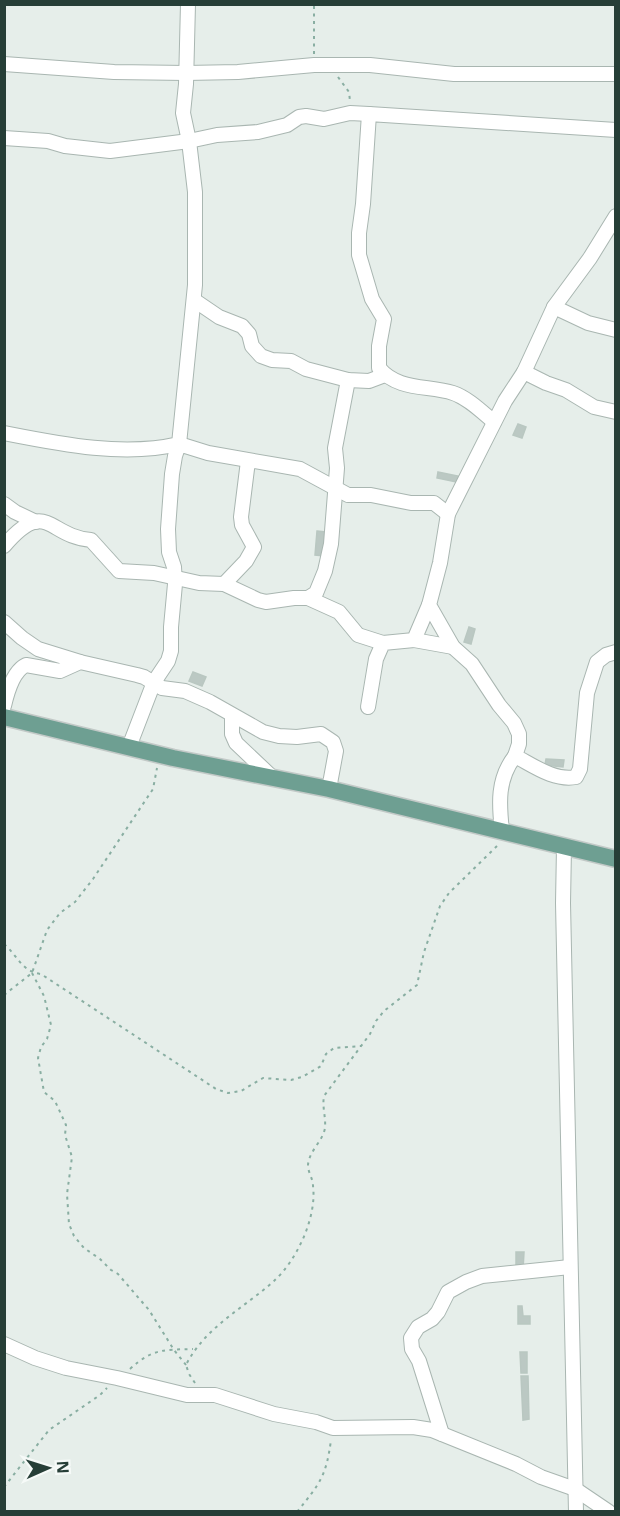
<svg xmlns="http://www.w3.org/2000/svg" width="620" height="1516" font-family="'Open Sans',sans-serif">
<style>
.building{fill:#bbc8c3;stroke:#b9c7c1;stroke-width:1.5}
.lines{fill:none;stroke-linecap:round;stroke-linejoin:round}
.minor-casing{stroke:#a9b6b1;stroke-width:16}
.major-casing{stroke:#c2c9c7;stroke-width:19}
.path{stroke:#89aea2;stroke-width:2;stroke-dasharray:3 4.5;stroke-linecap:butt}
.minor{stroke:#fff;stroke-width:14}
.major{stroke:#6e9f92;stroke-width:16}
</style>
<rect width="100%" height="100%" fill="#e6eeea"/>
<g class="building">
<polygon points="518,424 526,427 522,438 513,435"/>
<polygon points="438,472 458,476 457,482 437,478"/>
<polygon points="317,531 326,532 324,556 315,555"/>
<polygon points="469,627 475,629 471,644 464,642"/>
<polygon points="193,672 206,677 202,686 189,681"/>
<polygon points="546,759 564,760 563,767 545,765"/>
<polygon points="516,1252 524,1252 523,1270 516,1270"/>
<polygon points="518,1306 522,1306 523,1316 530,1316 530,1324 518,1324"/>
<polygon points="520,1352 527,1352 527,1373 521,1373"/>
<polygon points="521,1376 528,1376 529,1419 523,1420"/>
</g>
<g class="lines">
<defs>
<g id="minor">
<polyline points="4,64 114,72 186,73 238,72 314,65 370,65 454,74 616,74"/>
<polyline points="4,138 48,141 65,146 110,151 189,141 217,135 258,132 287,125 299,117 306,116 324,119 350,113 369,114"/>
<path d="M616 216 590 258 554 307 524 372 505 401 448 514 440 563 429 605 453 647 472 664 499 705 514 723 519 734V744L515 756C534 766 554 781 576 777L580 769 587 693 597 662 606 655 616 652"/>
<polyline points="194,300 219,317 242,326 249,334 252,346 261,356 272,360 291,361 306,369 348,380 369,381 385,375"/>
<polyline points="554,307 588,323 616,330"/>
<polyline points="524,372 546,383 566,390 594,407 616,412"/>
<path d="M494 422C482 412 468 398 453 393 428 385 398 391 379 368V346L384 319 372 299 359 255V233L363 204 369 114 616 130"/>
<path d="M4 433C60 444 123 457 179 444L195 285V192L189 141 183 113 186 84 188 4"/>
<polyline points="4,504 15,512 36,522"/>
<path d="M4 546C47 496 48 537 91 540L119 571 154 573 199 583 224 584 258 600 266 602 294 598H308L339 612 358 635 383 643"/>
<polyline points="224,584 246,561 254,547 242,525 241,517 248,461"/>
<polyline points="308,598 316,593 325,571 331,544 337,468 335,448 348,380"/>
<polyline points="4,622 22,638 38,649 80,662"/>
<polyline points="414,640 453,647"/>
<path d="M4 706C7 693 13 671 26 665L60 671 80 662 137 675 144 677 162 688 185 691 210 702 263 732 279 736 297 737 321 734 333 742 336 751 329 789"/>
<polyline points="368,707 376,659 383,643 414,640 429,605"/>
<polyline points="232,716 232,734 236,743 273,778"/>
<polyline points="129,747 154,682 168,661 171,651 171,627 175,584 174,567 169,552 168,529 172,474 175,456 179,444 208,453 300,469 348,495 371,495 411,503 434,503 448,514"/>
<path d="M502 831C499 804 497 779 515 756"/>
<polyline points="564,847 563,903 576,1512"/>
<polyline points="4,1344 35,1358 66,1368 117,1378 187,1395 215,1395 274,1414 316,1422 333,1428 413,1427 432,1430 516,1464 541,1477 575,1489 609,1512"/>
<polyline points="442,1434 419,1361 412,1349 411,1338 418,1327 432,1319 438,1312 448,1292 466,1282 482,1276 570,1267"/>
</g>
<polyline id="major" points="4,717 173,758 329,789 616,859"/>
</defs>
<use href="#minor" class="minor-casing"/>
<use href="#major" class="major-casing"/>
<g class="path">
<polyline points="314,54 314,4"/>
<polyline points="338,77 349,92 350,101"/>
<path d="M4 944C18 956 22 972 41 974L216 1089 228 1093 241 1091 263 1078 291 1080 302 1077 321 1066 326 1054 334 1048 361 1046"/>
<polyline points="32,973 44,996 51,1025 47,1039 41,1047 38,1058 44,1092 55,1101 66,1125 65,1135 72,1157 67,1194 69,1224 74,1236 84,1248 100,1259 111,1270 118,1274 149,1310 174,1350 186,1365"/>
<polyline points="4,995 32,973 47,930 60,913 75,902 93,879 153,789 157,768"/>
<path d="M130 1369C153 1348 164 1350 193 1349"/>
<path d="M195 1383 189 1374 186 1365C205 1327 244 1308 274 1281 297 1260 317 1217 313 1186 313 1178 308 1173 308 1165 309 1151 323 1141 325 1128 326 1117 322 1107 324 1096L370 1034 376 1021 384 1011 417 985 424 952 440 906 449 893 497 846"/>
<polyline points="4,1487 49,1430 100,1395 107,1388"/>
<path d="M297 1512C320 1483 326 1477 331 1440"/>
</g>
<use href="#minor" class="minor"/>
<use href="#major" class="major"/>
</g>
<rect width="620" height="1516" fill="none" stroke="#263e37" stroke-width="12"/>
<g transform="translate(48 1468) rotate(87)" stroke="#f6faf8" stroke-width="4.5" paint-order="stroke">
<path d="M0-4.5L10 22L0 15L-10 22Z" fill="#263e37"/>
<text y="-9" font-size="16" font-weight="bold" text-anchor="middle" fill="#263e37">N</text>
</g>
</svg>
